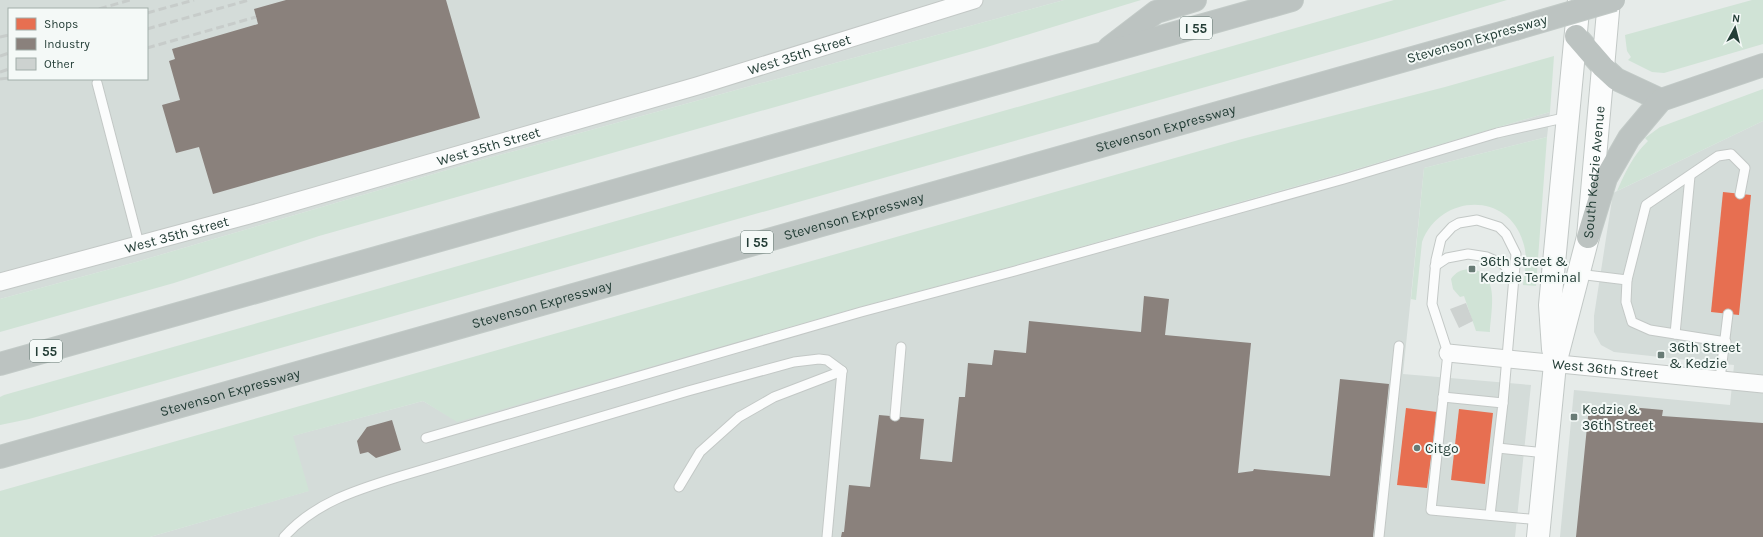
<svg xmlns="http://www.w3.org/2000/svg" width="1763" height="537" font-family="Karla,sans-serif">
<style>
.built{fill:#d4dcd9;fill-rule:evenodd}
.green{fill:#d0e3d6}
.shops{fill:#e76f51}
.industry{fill:#8a817c}
.building{fill:#cdd2d0}
.lines{fill:none;stroke-linecap:round;stroke-linejoin:round}
.lane-casing{stroke:#c3c8c6;stroke-width:11}
.street-casing{stroke:#c3c8c6;stroke-width:19}
.secondary-casing{stroke:#c2c8c6;stroke-width:24}
.highway-casing{stroke:#c2cac7;stroke-width:24}
.lane{stroke:#fbfcfc;stroke-width:9}
.street{stroke:#fbfcfc;stroke-width:17}
.secondary{stroke:#fbfcfc;stroke-width:22}
.highway{stroke:#bcc3c1;stroke-width:22}
.rail{stroke:#c7ccca;stroke-width:3;stroke-dasharray:8 4;stroke-linecap:butt}
.highway-bridge-casing{stroke:#c2cac7;stroke-width:24;stroke-linecap:butt}
.highway-bridge{stroke:#bcc3c1;stroke-width:22}
.poi-dot{fill:#687b75;stroke:#f4f9f7;stroke-width:1.5}
.labels{text-anchor:middle;dominant-baseline:central;stroke-width:4;stroke-linejoin:round;paint-order:stroke}
.shield{fill:#f4f9f7;stroke:#627671;stroke-width:1}
.shield-label{font-size:13px;font-weight:bold;fill:#243e37}
.street-label{font-size:14px;fill:#243e37;stroke:#f4f9f7}
.poi-label{font-size:14px;fill:#243e37;stroke:#f4f9f7;text-anchor:start}
</style>
<rect width="100%" height="100%" fill="#e6ebe9"/>
<g class="built">
<path d="M0 0H1064L474 162 136 262 0 299ZM9 9H147V79H9Z"/>
<polygon points="1550,112 1547,137 1424,168 1403,374 1531,385 1515,537 150,537 308,491 292,436 423,401 457,421 860,307 1013,266 1343,173"/>
<polygon points="1763,121 1763,537 1560,537 1574,390 1730,405 1734,365 1614,352 1601,345 1594,332 1594,316 1613,193"/>
</g>
<g class="green">
<polygon points="1064,0 1141,0 987,47 319,236 174,283 0,332 0,299 136,262 474,162"/>
<polygon points="1394,0 1507,0 1379,38 29,419 0,425 0,397 4,395"/>
<polygon points="1752,0 1763,0 1763,44 1664,73 1652,72 1628,60 1631,57 1627,51 1625,35"/>
<polygon points="1554,56 1550,112 1343,173 1013,266 860,307 457,422 423,401 293,436 309,491 150,537 0,537 0,491 1242,139 1445,87"/>
<path d="M1763 89V121L1617 191C1625 173 1633 155 1648 141L1645 138 1660 127Z"/>
<path d="M1547 137 1536 286 1523 285C1525 270 1528 256 1523 242 1508 191 1440 194 1422 242L1416 300 1411 299 1424 168Z"/>
<path d="M1469 269C1501 271 1491 310 1490 332L1476 331 1464 296 1460 297 1453 289 1451 279C1456 272 1460 270 1469 269Z"/>
</g>
<g class="shops">
<polygon points="1723,192 1751,195 1739,315 1711,312"/>
<polygon points="1406,408 1437,412 1427,488 1397,485"/>
<polygon points="1459,409 1493,413 1485,484 1451,480"/>
</g>
<g class="industry">
<polygon points="286,0 446,0 480,118 213,194 199,147 176,153 162,105 180,100 169,61 175,59 172,49 258,24 254,9"/>
<polygon points="1144,296 1169,299 1165,335 1251,343 1238,473 1253,471 1254,469 1330,476 1340,379 1389,384 1373,537 841,537 842,532 844,532 849,485 870,487 879,415 924,419 920,459 952,462 959,397 965,397 968,363 992,365 994,350 1026,353 1029,321 1141,332"/>
<polygon points="1589,407 1630,411 1630,407 1663,410 1662,416 1763,423 1763,537 1576,537"/>
<polygon points="392,420 401,450 376,458 368,452 360,454 357,441 367,427"/>
</g>
<polygon class="building" points="1466,303 1473,321 1459,328 1450,309"/>
<g class="lines">
<defs>
<g id="lane">
<polyline points="97,83 139,244"/>
<polyline points="1435,266 1447,258 1468,254 1487,257 1503,264 1515,277"/>
<polyline points="1578,274 1627,280"/>
<polyline points="1675,334 1690,176"/>
<polyline points="1726,342 1650,330 1632,322 1626,302 1627,280 1646,205 1718,156 1731,154 1745,168 1740,194"/>
<polyline points="1720,379 1728,314"/>
<polyline points="1443,397 1503,403 1490,515"/>
<polyline points="1503,403 1516,254 1506,234 1499,227 1477,220 1459,223 1452,227 1441,239 1436,260 1432,304 1448,353 1431,510 1540,520"/>
<polyline points="895,416 901,347"/>
<polyline points="426,438 861,312 1015,271 1344,179 1497,133 1568,117"/>
<polyline points="1498,448 1546,453"/>
<polyline points="679,487 700,452 739,417 774,397 842,371"/>
<path d="M284 537C314 503 356 490 398 477L688 391 794 362 819 359 827 360 842 371"/>
<polyline points="827,537 842,371"/>
<polyline points="1379,537 1399,346"/>
</g>
<g id="street">
<path id="s1" d="M0 282 249 215 697 86 974 0"/>
<path id="s2" d="M1448 353 1763 384"/>
</g>
<g id="secondary">
<polyline points="1553,349 1550,305 1579,0"/>
<path id="s3" d="M1538 537 1555 364 1588 237 1609 0"/>
</g>
<g id="highway">
<polyline points="1576,36 1603,67 1616,79 1661,100"/>
<polyline points="1109,48 1156,12 1195,0"/>
<polyline points="1588,237 1606,178 1629,138 1661,100 1763,65"/>
<polyline points="0,364 1292,0"/>
<path id="s4" d="M0 457 1515 29"/>
</g>
</defs>
<use href="#lane" class="lane-casing"/>
<use href="#street" class="street-casing"/>
<use href="#secondary" class="secondary-casing"/>
<use href="#highway" class="highway-casing"/>
<use href="#lane" class="lane"/>
<use href="#street" class="street"/>
<use href="#secondary" class="secondary"/>
<use href="#highway" class="highway"/>
<g class="rail">
<polyline points="99,9 130,0"/>
<polyline points="147,13 194,0"/>
<polyline points="147,29 249,0"/>
<polyline points="0,37 9,35"/>
<polyline points="147,48 256,17"/>
<polyline points="0,56 9,53"/>
<polyline points="0,72 9,69"/>
<polyline points="0,79 9,78"/>
</g>
<defs>
<polyline id="highway-bridge" points="1515,29 1614,0"/>
</defs>
<use href="#highway-bridge" class="highway-bridge-casing"/>
<use href="#highway-bridge" class="highway-bridge"/>
</g>
<g class="poi-dot">
<rect x="1468" y="265" width="8" height="8" rx="2"/>
<rect x="1657" y="351" width="8" height="8" rx="2"/>
<rect x="1570" y="413" width="8" height="8" rx="2"/>
<circle cx="1417" cy="448" r="4"/>
</g>
<g class="labels">
<g class="shield">
<rect x="1180" y="17" width="32" height="22" rx="3"/>
<rect x="741" y="231" width="32" height="22" rx="3"/>
<rect x="30" y="340" width="32" height="22" rx="3"/>
</g>
<g class="shield-label">
<text x="1196" y="28">I 55</text>
<text x="757" y="242">I 55</text>
<text x="46" y="351">I 55</text>
</g>
<g class="street-label">
<text transform="translate(1477 39) rotate(-16)">Stevenson Expressway</text>
<text stroke="none"><textPath href="#s1" startOffset="831">West 35th Street</textPath></text>
<text stroke="none"><textPath href="#s4" startOffset="1211">Stevenson Expressway</textPath></text>
<text stroke="none"><textPath href="#s1" startOffset="507">West 35th Street</textPath></text>
<text stroke="none"><textPath href="#s3" startOffset="370">South Kedzie Avenue</textPath></text>
<text stroke="none"><textPath href="#s4" startOffset="887">Stevenson Expressway</textPath></text>
<text stroke="none"><textPath href="#s1" startOffset="183">West 35th Street</textPath></text>
<text stroke="none"><textPath href="#s4" startOffset="563">Stevenson Expressway</textPath></text>
<text stroke="none"><textPath href="#s2" startOffset="158">West 36th Street</textPath></text>
<text stroke="none"><textPath href="#s4" startOffset="239">Stevenson Expressway</textPath></text>
</g>
<g class="poi-label">
<text x="1480" y="261">36th Street &amp;<tspan x="1480" dy="16">Kedzie Terminal</tspan></text>
<text x="1669" y="347">36th Street<tspan x="1669" dy="16">&amp; Kedzie</tspan></text>
<text x="1582" y="409">Kedzie &amp;<tspan x="1582" dy="16">36th Street</tspan></text>
<text x="1425" y="448">Citgo</text>
</g>
</g>
<rect x="8" y="8" width="140" height="72" fill="#f4f9f7" stroke="#a1aeaa"/>
<rect x="16" y="18" width="20" height="12" fill="#e76f51" stroke="#a1aeaa"/>
<text x="44" y="28" font-size="12" fill="#243e37">Shops</text>
<rect x="16" y="38" width="20" height="12" fill="#8a817c" stroke="#a1aeaa"/>
<text x="44" y="48" font-size="12" fill="#243e37">Industry</text>
<rect x="16" y="58" width="20" height="12" fill="#cdd2d0" stroke="#a1aeaa"/>
<text x="44" y="68" font-size="12" fill="#243e37">Other</text>
<g transform="translate(1735 28) rotate(7)" stroke="#f4f9f7" stroke-width="3" paint-order="stroke">
<path d="M0-3L7 15L0 10L-7 15Z" fill="#243e37"/>
<text y="-6" font-size="11" font-weight="bold" text-anchor="middle" fill="#243e37">N</text>
</g>
</svg>
